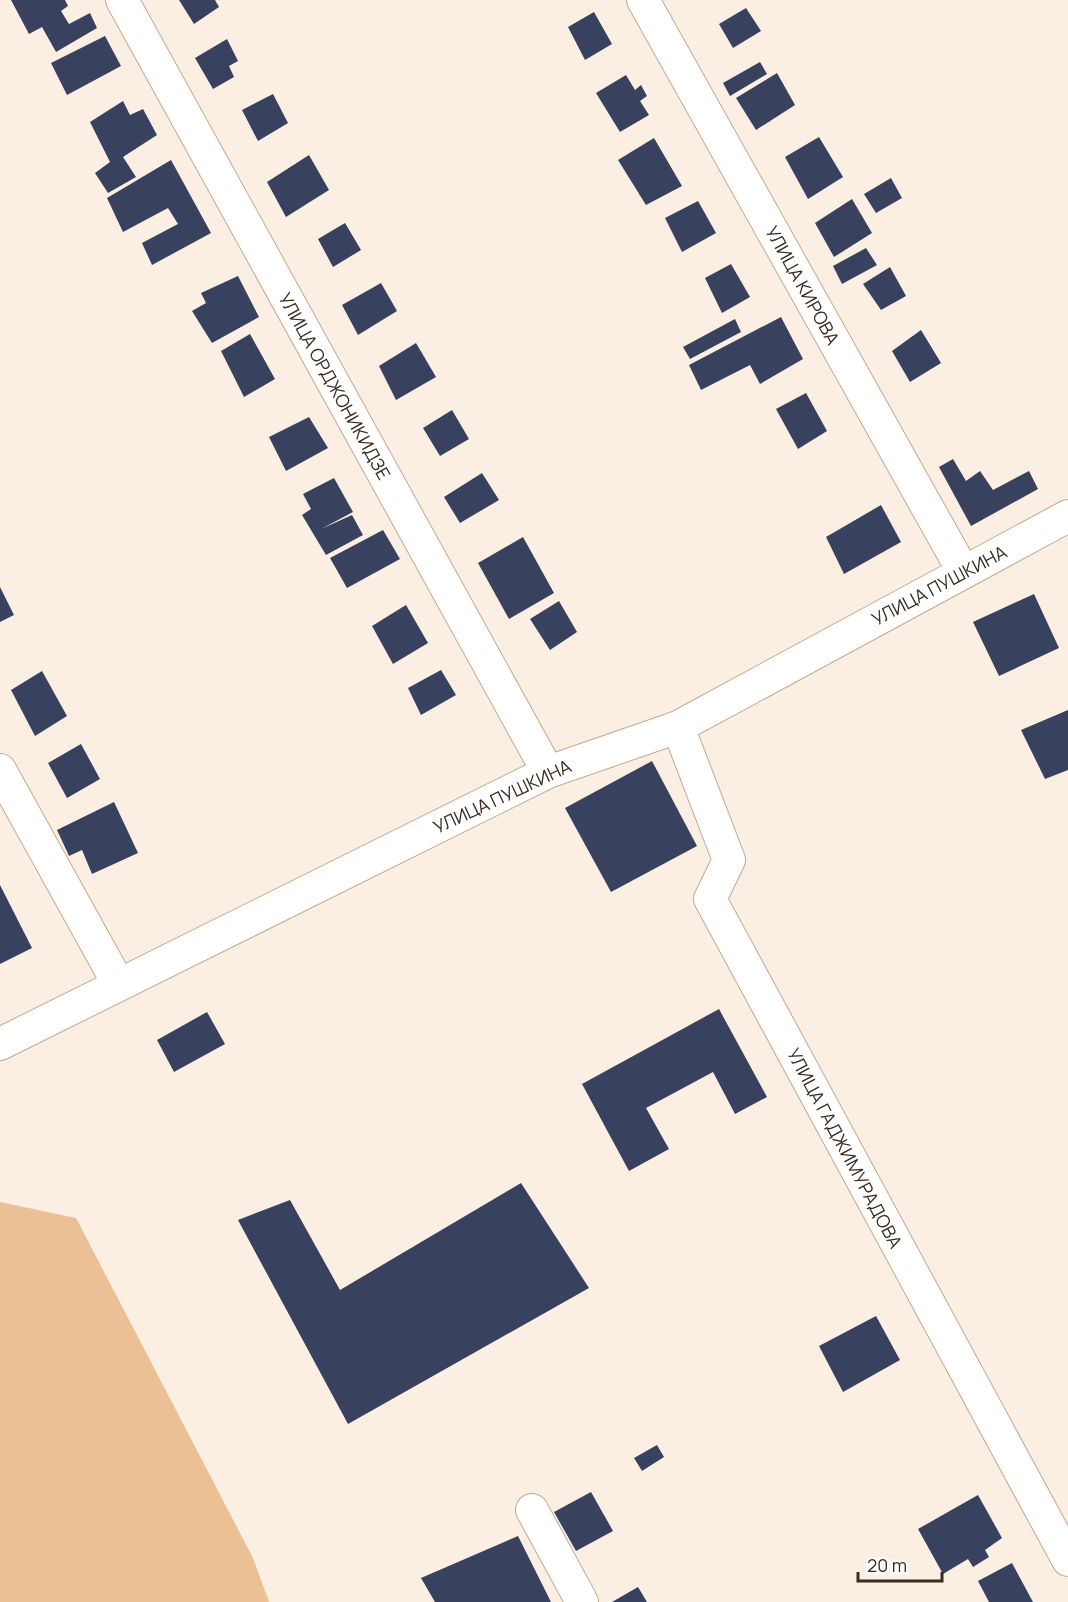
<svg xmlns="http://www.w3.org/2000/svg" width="1068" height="1602" font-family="Manrope,sans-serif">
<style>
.green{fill:#ecc095}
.building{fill:#38415d}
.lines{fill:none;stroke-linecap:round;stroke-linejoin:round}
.minor-casing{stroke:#c5a98e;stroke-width:34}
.minor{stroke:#fff;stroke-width:32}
.labels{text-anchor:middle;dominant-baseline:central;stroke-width:6;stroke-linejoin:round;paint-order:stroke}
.street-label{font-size:18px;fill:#372c21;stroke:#fff}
</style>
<rect width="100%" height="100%" fill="#fbefe3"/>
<polygon class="green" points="0,1202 76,1218 253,1558 269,1602 0,1602"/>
<g class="building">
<polygon points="11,0 65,0 68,6 61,11 69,24 90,13 97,28 56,52 42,27 29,34"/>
<polygon points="179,0 215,0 219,7 194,24"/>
<polygon points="746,8 761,31 733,48 719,24"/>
<polygon points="594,12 612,44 585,60 568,27"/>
<polygon points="105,36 121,66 67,95 51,63"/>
<polygon points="227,39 238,61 229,66 234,77 213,89 195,58"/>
<polygon points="760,62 767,74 730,96 723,83"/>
<polygon points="777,73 795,105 756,130 736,98"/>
<polygon points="626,75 635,90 641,85 647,96 640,101 649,115 620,132 596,93"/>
<polygon points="273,94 288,123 258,141 242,110"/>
<polygon points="123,101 130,115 143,109 157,135 123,157 136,177 108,193 95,173 110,162 90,122"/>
<polygon points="819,137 843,177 808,199 785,157"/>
<polygon points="654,138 682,186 646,205 618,160"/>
<polygon points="309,155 329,190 286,217 267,182"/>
<polygon points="171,160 211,233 152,265 142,243 178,224 168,208 123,232 107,198"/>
<polygon points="891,178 902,198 876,213 864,194"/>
<polygon points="852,199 872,233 834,257 815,223"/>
<polygon points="698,201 716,233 682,252 665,218"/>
<polygon points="345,223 361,250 333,267 318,239"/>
<polygon points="866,248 877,265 842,284 833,266"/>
<polygon points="731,264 750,297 722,313 705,278"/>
<polygon points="890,267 906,296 881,310 863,284"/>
<polygon points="238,276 259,317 212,343 192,311 206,303 201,293"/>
<polygon points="381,283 397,311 358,335 342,305"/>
<polygon points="781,317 803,359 760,384 750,365 701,390 689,365"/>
<polygon points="735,319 741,332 690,359 683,347"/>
<polygon points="921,330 941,363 910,382 892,351"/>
<polygon points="250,334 275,379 244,397 221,351"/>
<polygon points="416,343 436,377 396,400 379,366"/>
<polygon points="806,393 827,431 798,449 776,409"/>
<polygon points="452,410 469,439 440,456 423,428"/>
<polygon points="309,417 328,448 286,471 269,437"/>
<polygon points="953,459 966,481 980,471 993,490 1029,471 1038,489 971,526 939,467"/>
<polygon points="482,473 499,500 460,523 444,497"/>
<polygon points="334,478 353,512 321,529 352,515 363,535 326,555 302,515 311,509 303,494"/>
<polygon points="881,505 901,542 844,574 826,537"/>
<polygon points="383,530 400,559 347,588 330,558"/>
<polygon points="523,537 554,593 509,619 478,563"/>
<polygon points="0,587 14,615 0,622"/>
<polygon points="1034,594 1059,648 999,676 973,622"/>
<polygon points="559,601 577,632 550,650 530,619"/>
<polygon points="406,605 428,643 393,664 372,626"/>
<polygon points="441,670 456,695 421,715 408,688"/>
<polygon points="42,671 67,716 35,736 11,690"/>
<polygon points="1068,710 1068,770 1045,779 1021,730"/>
<polygon points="81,744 100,779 67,798 48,763"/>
<polygon points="652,761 697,846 611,892 565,808"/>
<polygon points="114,802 138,853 92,874 82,850 69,856 57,830"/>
<polygon points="0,885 32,948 0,964"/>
<polygon points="719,1009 767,1097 735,1114 713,1072 646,1108 669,1149 629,1171 582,1084"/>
<polygon points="207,1012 225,1044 174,1072 157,1040"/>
<polygon points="521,1183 589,1288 348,1424 238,1220 290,1200 340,1290"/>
<polygon points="876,1316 900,1360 843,1392 819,1346"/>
<polygon points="657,1445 664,1457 642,1471 634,1458"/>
<polygon points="591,1492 613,1531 576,1551 554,1512"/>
<polygon points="978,1495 1002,1538 985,1550 989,1557 973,1567 968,1559 943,1574 918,1529"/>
<polygon points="518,1536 551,1602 435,1602 421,1578"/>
<polygon points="1012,1563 1033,1602 989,1602 978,1581"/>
<polygon points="638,1587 647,1602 612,1602"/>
</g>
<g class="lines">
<defs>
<g id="minor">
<polyline points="122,0 548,772"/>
<polyline points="643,0 963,571"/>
<polyline points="678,727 729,860 710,899 1068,1560"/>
<polyline points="0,770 118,983"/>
<polyline points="0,1044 548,772 678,727 1068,516"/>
<polyline points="532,1510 582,1602"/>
</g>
</defs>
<use href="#minor" class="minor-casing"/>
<use href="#minor" class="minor"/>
</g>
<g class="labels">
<g class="street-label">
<text transform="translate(803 285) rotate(61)">УЛИЦА КИРОВА</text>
<text transform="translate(335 386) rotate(61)">УЛИЦА ОРДЖОНИКИДЗЕ</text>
<text transform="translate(939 585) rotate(-28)">УЛИЦА ПУШКИНА</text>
<text transform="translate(502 796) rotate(-25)">УЛИЦА ПУШКИНА</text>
<text transform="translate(845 1148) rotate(62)">УЛИЦА ГАДЖИМУРАДОВА</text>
</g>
</g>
<path d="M858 1572v9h84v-9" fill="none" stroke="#372c21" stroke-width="3"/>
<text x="867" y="1572" font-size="18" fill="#372c21" stroke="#ffffff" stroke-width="4.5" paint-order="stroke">20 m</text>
</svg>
